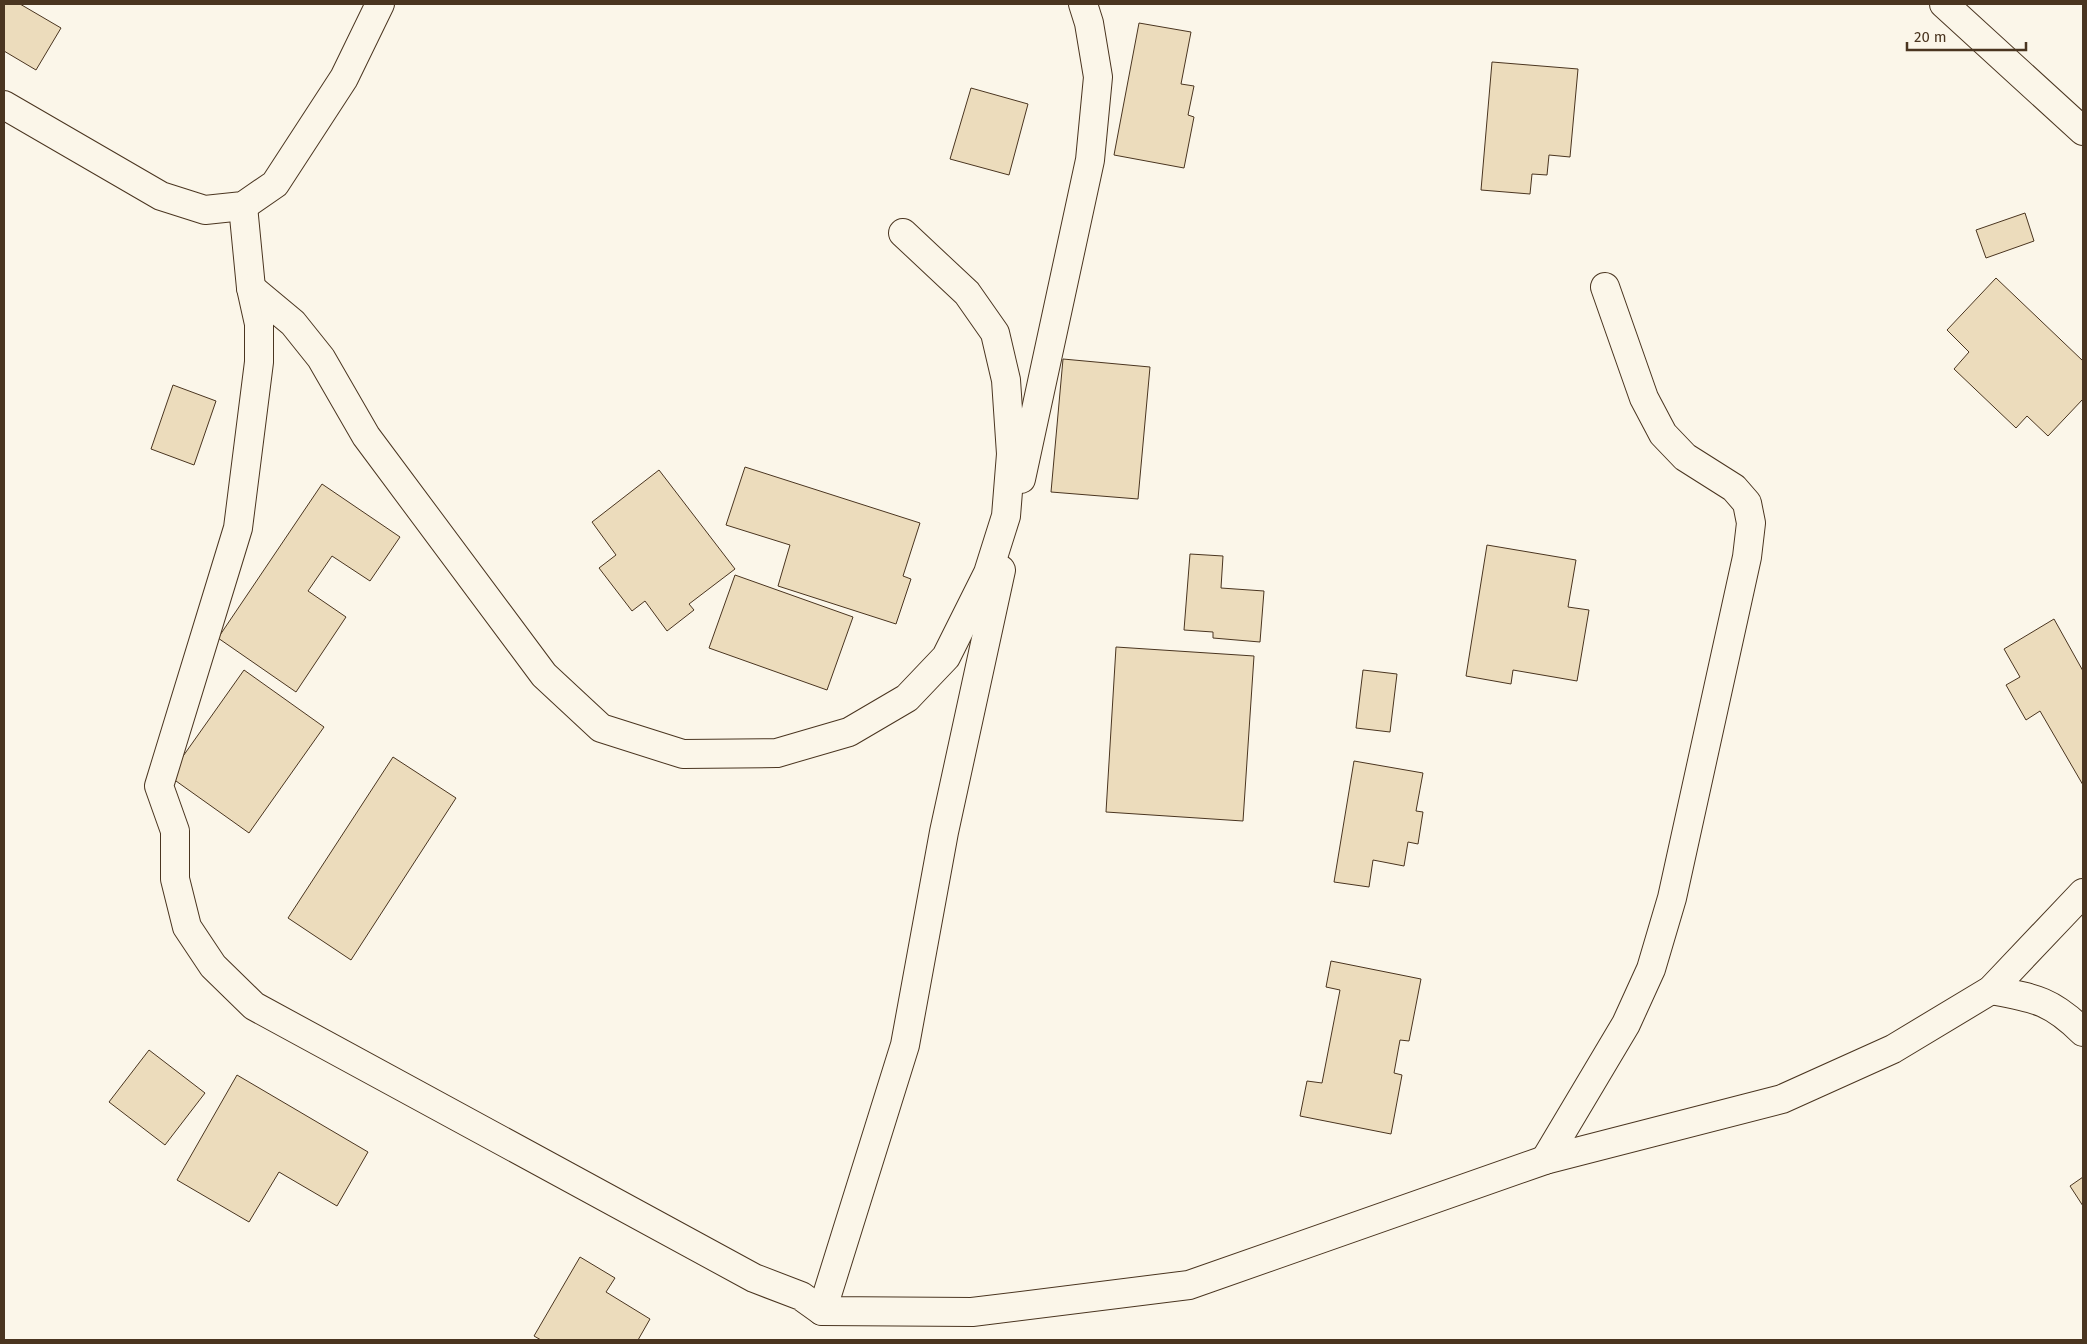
<svg xmlns="http://www.w3.org/2000/svg" width="2087" height="1344" font-family="'Fira Sans',sans-serif">
<style>
.building{fill:#ecdcbc;stroke:#4a3520}
.lines{fill:none;stroke-linecap:round;stroke-linejoin:round}
.street-casing{stroke:#4a3520;stroke-width:30}
.street{stroke:#fbf6e9;stroke-width:28}
</style>
<rect width="100%" height="100%" fill="#fbf6e9"/>
<g class="building">
<polygon points="4,4 20,4 61,28 36,70 4,51"/>
<polygon points="1139,23 1191,32 1181,84 1194,86 1188,115 1194,117 1184,168 1114,155"/>
<polygon points="1492,62 1578,69 1570,157 1549,155 1547,175 1532,174 1530,194 1481,190"/>
<polygon points="971,88 1028,104 1009,175 950,159"/>
<polygon points="2025,213 2034,241 1986,258 1976,230"/>
<polygon points="1996,278 2083,361 2083,399 2048,436 2027,416 2016,428 1954,369 1969,352 1947,330"/>
<polygon points="1063,359 1150,367 1138,499 1051,492"/>
<polygon points="173,385 216,401 194,465 151,449"/>
<polygon points="745,467 920,523 903,576 911,579 896,624 778,586 790,545 726,525"/>
<polygon points="659,470 735,569 689,604 694,610 667,631 645,601 632,611 599,568 616,555 592,522"/>
<polygon points="322,484 400,537 370,581 332,556 308,591 346,617 296,692 218,638"/>
<polygon points="1487,545 1576,560 1568,607 1589,610 1577,681 1513,670 1511,684 1466,676"/>
<polygon points="1190,554 1223,556 1221,588 1264,591 1260,642 1213,638 1213,632 1184,630"/>
<polygon points="735,575 853,617 827,690 709,648"/>
<polygon points="2054,619 2083,671 2083,785 2040,711 2026,720 2006,685 2020,677 2004,649"/>
<polygon points="1116,647 1254,656 1243,821 1106,812"/>
<polygon points="244,670 324,727 249,833 169,776"/>
<polygon points="1363,670 1397,674 1390,732 1356,728"/>
<polygon points="393,757 456,798 351,960 288,918"/>
<polygon points="1354,761 1423,773 1416,811 1423,812 1418,844 1408,842 1404,866 1373,860 1369,887 1334,882"/>
<polygon points="1331,961 1421,979 1409,1041 1400,1040 1394,1073 1402,1075 1391,1134 1300,1116 1307,1081 1322,1083 1340,990 1326,987"/>
<polygon points="149,1050 205,1093 165,1145 109,1102"/>
<polygon points="237,1075 368,1152 337,1206 279,1172 249,1222 177,1180"/>
<polygon points="2083,1177 2083,1206 2070,1186"/>
<polygon points="580,1257 615,1278 606,1292 650,1319 638,1340 541,1340 534,1336"/>
</g>
<g class="lines">
<defs>
<g id="street">
<polyline points="1944,4 2083,131"/>
<polyline points="4,105 161,196 205,210 243,206 275,184 344,78 380,4"/>
<polyline points="243,206 251,288 259,324 259,362 238,528 159,786 175,831 175,879 187,927 213,966 254,1006 754,1278 801,1296 822,1311 972,1312 1189,1285 1545,1160 1782,1099 1893,1049 1991,990 2083,893"/>
<polyline points="251,288 293,323 321,358 366,436 544,675 601,728 683,754 777,753 849,732 907,698 946,657 988,573 1006,516 1011,454 1006,380 995,333 967,293 903,233"/>
<polyline points="1021,479 1090,160 1098,77 1089,23 1083,4"/>
<path d="M1991 990C2034 998 2051 1000 2083 1032"/>
<polyline points="1545,1160 1626,1024 1651,969 1672,898 1747,557 1751,523 1747,503 1734,488 1685,457 1663,434 1644,398 1605,287"/>
<polyline points="822,1311 905,1045 944,832 1001,570"/>
</g>
</defs>
<use href="#street" class="street-casing"/>
<use href="#street" class="street"/>
</g>
<rect width="2087" height="1344" fill="none" stroke="#4a3520" stroke-width="10"/>
<path d="M1907 42v8h119v-8" fill="none" stroke="#4a3520" stroke-width="2.5"/>
<text x="1914" y="42" font-size="15" fill="#4a3520" stroke="#fbf6e9" stroke-width="4" paint-order="stroke">20 m</text>
</svg>
